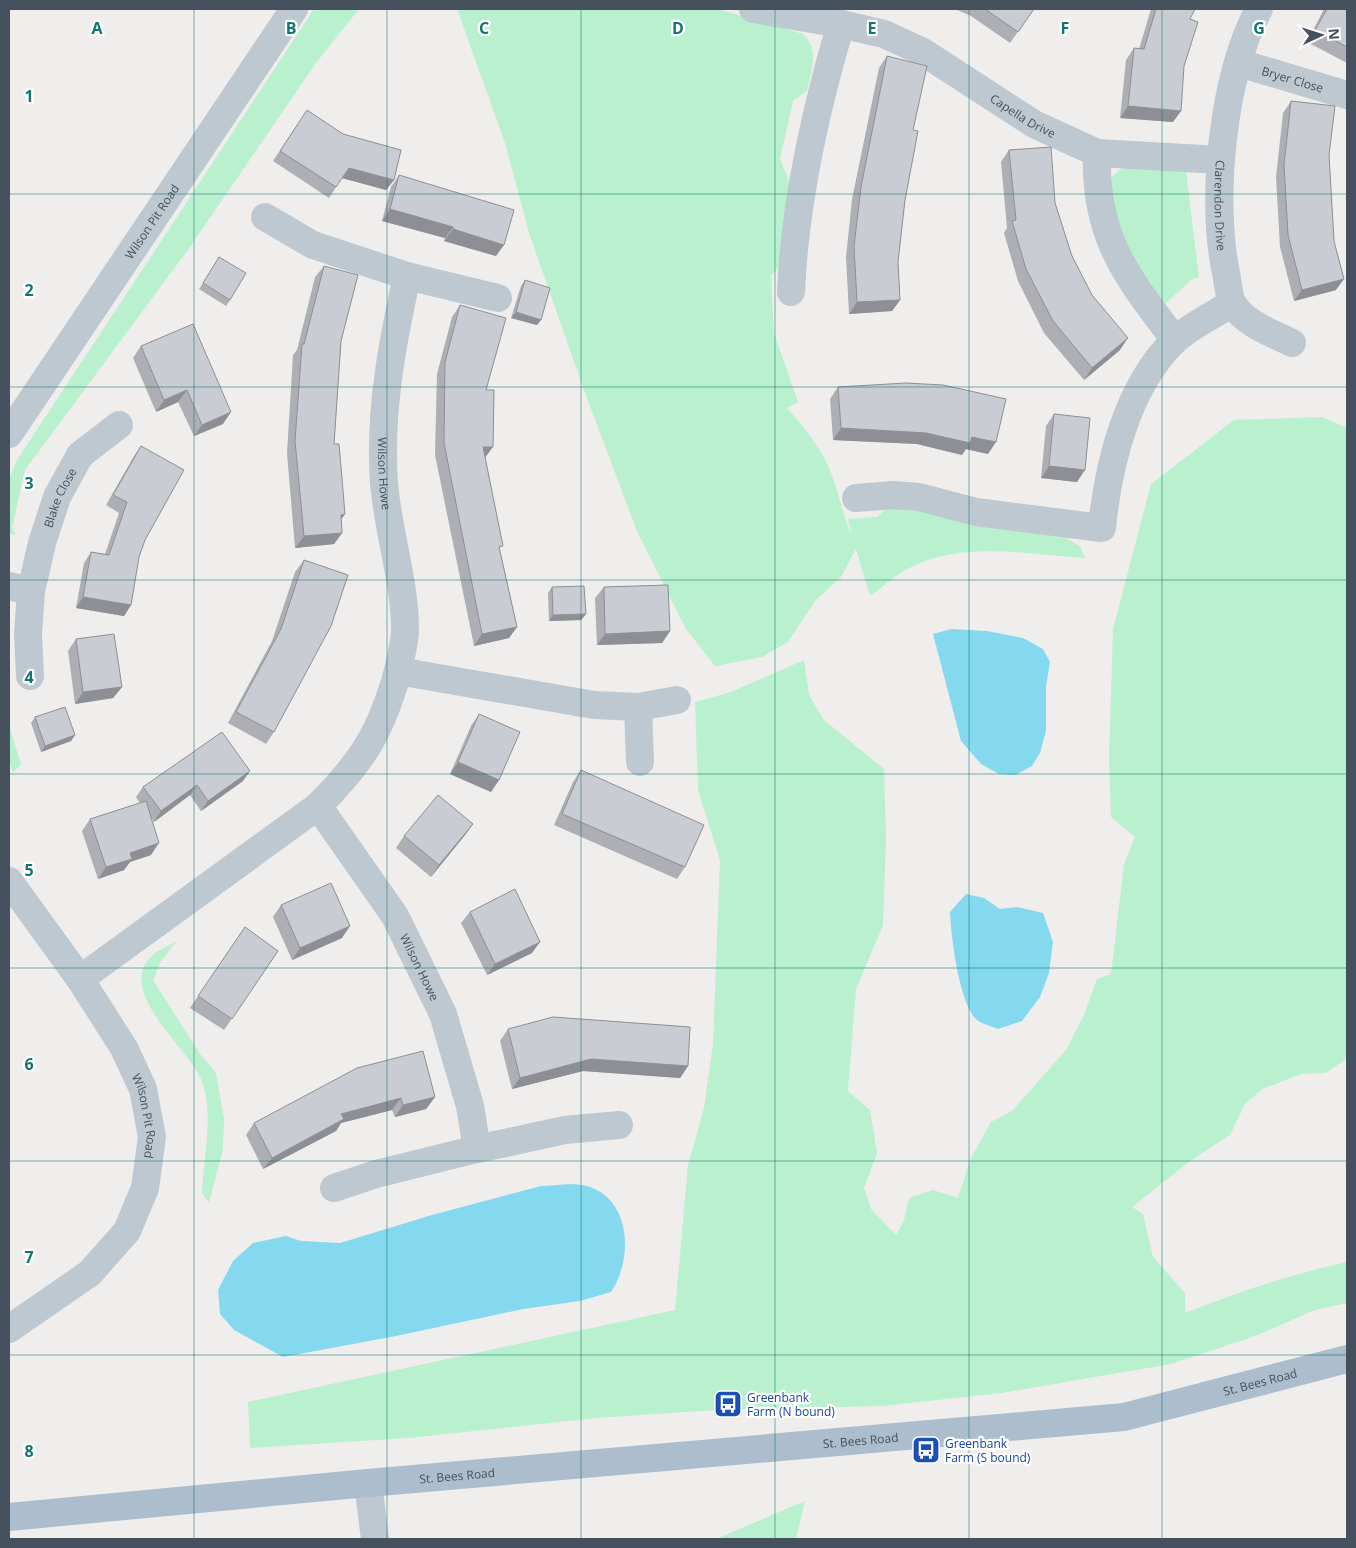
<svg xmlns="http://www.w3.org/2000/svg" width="1356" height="1548" font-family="'Open Sans',sans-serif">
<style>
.green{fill:#b9f0ce}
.water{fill:#84d9ef}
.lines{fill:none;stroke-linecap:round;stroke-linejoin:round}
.minor{stroke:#bdc8d0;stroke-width:28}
.major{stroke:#acbdce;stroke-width:28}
.wall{fill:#aeafb5}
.shaded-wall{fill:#8d8f94}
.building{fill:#caccd3;stroke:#8d8f94}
.grid{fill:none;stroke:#0f766e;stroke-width:1;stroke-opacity:0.55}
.labels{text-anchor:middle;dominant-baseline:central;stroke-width:4.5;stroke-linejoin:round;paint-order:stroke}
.street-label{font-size:12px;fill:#45515c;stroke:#fff}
.transit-label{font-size:12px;fill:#164399;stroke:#fff;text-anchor:start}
.grid-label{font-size:16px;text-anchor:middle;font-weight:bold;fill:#0f766e;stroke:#fff;stroke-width:4.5;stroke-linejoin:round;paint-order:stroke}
</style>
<rect width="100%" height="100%" fill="#f0eded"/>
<g class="green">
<polygon points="314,9 359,9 316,63 190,247 25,470 12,528 16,535 9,533 9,479 17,460"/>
<path d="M457 9H718L803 34C820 50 811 70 807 91L793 101 780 159 790 183 782 263 771 276 774 333 798 402 787 408C804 427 822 449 831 473 839 494 843 516 852 536L848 519 877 517 886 508 911 507 1064 537 1080 546 1085 558C1026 554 957 540 904 571 892 578 881 588 870 596L856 549 841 577 815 601 788 642 762 657 715 666 686 629 637 531 584 390 529 233 505 143Z"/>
<polygon points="1130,167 1186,172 1199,277 1191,280 1165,304 1148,285 1118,236 1109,180 1120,169"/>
<path d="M1322 417 1347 428V1058L1326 1073 1301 1074 1262 1089 1245 1104 1230 1135 1190 1161 1132 1207 1143 1214 1153 1257 1185 1293V1313C1237 1292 1292 1274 1347 1262V1303L1315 1310 1255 1336 1171 1364 1001 1393 883 1406 716 1410 597 1418 408 1438 250 1448 248 1402 675 1310 688 1165 704 1108 713 1044 720 860 698 790 695 702 731 692 804 660 809 695 824 720 884 769 886 840 883 925 856 989 848 1091 870 1110 877 1153 864 1188 871 1209 896 1235 904 1220 909 1198 933 1190 958 1198 971 1158 991 1122 1012 1111 1066 1050 1084 1015 1097 979 1111 974 1124 864 1135 837 1111 817 1109 759 1113 629 1151 484 1234 420Z"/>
<polygon points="9,725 21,764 13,773 9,760"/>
<path d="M177 941 161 961 153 980 200 1054 216 1073 224 1118 223 1149 209 1203 202 1193C204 1159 214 1109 201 1079 187 1046 110 988 156 952 162 948 170 945 177 941Z"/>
<polygon points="805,1501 796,1539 716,1539"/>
</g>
<g class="water">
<polygon points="951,629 987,631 1023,638 1043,649 1050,662 1046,686 1046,731 1040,753 1032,766 1015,775 999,774 981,764 961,741 933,634"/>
<path d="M966 894 984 898 1000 909 1017 907 1043 913 1053 942 1049 973 1040 997 1022 1021 998 1029C992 1026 982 1024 977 1020 959 1004 951 936 950 912Z"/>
<path d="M541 1186C554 1186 574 1182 587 1186 632 1199 633 1260 611 1292L580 1301 523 1309 396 1336 283 1357 234 1330 220 1314 218 1290 233 1261 253 1243 286 1236 301 1241 340 1243 432 1215Z"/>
</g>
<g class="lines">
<g class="minor">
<path id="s1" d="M753 9 841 24 884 34 923 52 1034 124 1097 153 1220 160"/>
<path id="s2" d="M1259 9C1222 78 1210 202 1227 278 1228 285 1229 297 1233 304 1245 324 1272 333 1292 343"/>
<path id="s3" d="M1239 63 1347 95"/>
<path d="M1097 153C1094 237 1127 277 1175 340"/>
<path id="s4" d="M265 217 313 245 407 276C392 344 379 413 384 483 388 533 405 580 405 630 405 643 400 658 398 671"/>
<polyline points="407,276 498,298"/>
<path d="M791 292C795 200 815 111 841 24"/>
<path id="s5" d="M9 434 294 9"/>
<path d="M856 498 893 495 919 497 976 512 1102 528C1108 465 1127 387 1174 341 1190 326 1214 315 1232 303"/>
<polyline points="9,586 31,591 28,634 30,676"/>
<path id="s6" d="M31 591 42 543 57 497 80 455 119 425"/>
<polyline points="638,707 640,762"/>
<path id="s7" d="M318 806 395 916 443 1014 470 1106 477 1149 565 1130 619 1125"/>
<path id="s8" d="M9 881 80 979 124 1048 143 1089 152 1137 145 1188 127 1231 90 1273 9 1329"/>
<path d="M80 979 318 806C363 761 381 732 398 671L594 705 638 707 677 700"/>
<polyline points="334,1188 376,1174 477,1149"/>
<polyline points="368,1483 375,1539"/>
</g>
<path class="major" id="s9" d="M9 1517 368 1483 1124 1417 1347 1359"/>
</g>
<g class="wall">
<polygon points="955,9 1034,9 1010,43 971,16"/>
<polygon points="1151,9 1195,9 1190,19 1184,66 1173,122 1120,118 1126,60 1134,48 1139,49"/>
<polygon points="1324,9 1347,9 1347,63 1307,42"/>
<polygon points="887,56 905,200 898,262 900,300 892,311 849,314 846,257 852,199 879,68"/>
<polygon points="1291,101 1329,155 1334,241 1336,290 1294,301 1280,247 1276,177 1283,113"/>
<polygon points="307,110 394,180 386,190 342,178 329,198 273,161"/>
<polygon points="1009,150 1055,203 1072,256 1120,350 1084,380 1044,333 1018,281 1004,233 1007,228 1001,162"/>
<polygon points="399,175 496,256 444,241 445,238 382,221 391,187"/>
<polygon points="219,257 230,300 226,306 199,289"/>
<polygon points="324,266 341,341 334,444 342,533 334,544 295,548 287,453 293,355 297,350 315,277"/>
<polygon points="525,280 541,320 537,325 511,318 521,286"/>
<polygon points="460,305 486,390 485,458 500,550 517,627 509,638 474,646 435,455 437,374 452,317"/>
<polygon points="141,346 223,424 194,436 178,402 156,412 133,358"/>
<polygon points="838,387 988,454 966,449 962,455 917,444 833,440 830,399"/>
<polygon points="1054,414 1077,482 1041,478 1046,426"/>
<polygon points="141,446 145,540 139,557 131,605 124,616 76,608 84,563 91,552 105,554 119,513 106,505 134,456"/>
<polygon points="304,560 274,732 266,744 228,723 272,641 295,572"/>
<polygon points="552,587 586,614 581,620 549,621 548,593"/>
<polygon points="604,587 670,631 662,643 597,645 595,598"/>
<polygon points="76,639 122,687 113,698 75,704 68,651"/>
<polygon points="479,714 499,780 491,792 450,774 471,726"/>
<polygon points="35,717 75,735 71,741 41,752 31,723"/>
<polygon points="581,770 685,867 677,879 554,825 573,782"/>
<polygon points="243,781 201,811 190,795 154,822 151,817 151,855 130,862 124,870 98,879 82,831 90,819 140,803 136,797 143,787"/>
<polygon points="473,824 465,835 431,877 396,848 404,836"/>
<polygon points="281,905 342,938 292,960 273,917"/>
<polygon points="470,912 532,953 487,975 461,923"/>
<polygon points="245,927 278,951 224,1030 190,1008"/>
<polygon points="508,1029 688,1066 680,1078 583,1071 512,1089 500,1041"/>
<polygon points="423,1051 435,1097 426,1109 395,1117 392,1110 341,1123 336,1131 263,1169 246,1135 254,1123"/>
</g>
<g class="shaded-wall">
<polygon points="1128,106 1181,111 1173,122 1120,118"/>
<polygon points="349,168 394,180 386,190 342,178"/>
<polygon points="390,209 453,227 445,238 382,221"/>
<polygon points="453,229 504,245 496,256 444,241"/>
<polygon points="1344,279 1336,290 1294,301 1302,290"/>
<polygon points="900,300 892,311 849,314 857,302"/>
<polygon points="516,312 541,320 537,325 511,318"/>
<polygon points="1128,338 1120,350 1084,380 1092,368"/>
<polygon points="187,390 178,402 156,412 164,400"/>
<polygon points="231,412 223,424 194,436 202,425"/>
<polygon points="841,428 926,433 972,437 996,442 988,454 966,449 962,455 917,444 833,440"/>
<polygon points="483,447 493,447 484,459"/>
<polygon points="1049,466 1085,470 1077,482 1041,478"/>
<polygon points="345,514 337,526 341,515"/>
<polygon points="342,533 334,544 295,548 304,536"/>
<polygon points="83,597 131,605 124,616 76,608"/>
<polygon points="586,614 581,620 549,621 553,615"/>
<polygon points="517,627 509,638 474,646 482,634"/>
<polygon points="670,631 662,643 597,645 605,634"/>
<polygon points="122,687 113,698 75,704 83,692"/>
<polygon points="75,735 71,741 41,752 45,746"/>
<polygon points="458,762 499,780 491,792 450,774"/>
<polygon points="250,771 243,781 201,811 208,801"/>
<polygon points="197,785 190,795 154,822 161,811"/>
<polygon points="473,824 465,835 431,877 439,865"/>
<polygon points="159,843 151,855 130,862 124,870 98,879 106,867 130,853"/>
<polygon points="350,926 342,938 292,960 300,948"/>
<polygon points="540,942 532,953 487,975 495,964"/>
<polygon points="591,1059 688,1066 680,1078 583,1071 512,1089 520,1078"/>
<polygon points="435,1097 426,1109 395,1117 403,1105"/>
<polygon points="401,1098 392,1110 341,1123 336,1131 263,1169 272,1158 341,1114"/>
</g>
<g class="building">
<polygon points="985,9 1034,9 1018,32"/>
<polygon points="1156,9 1195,9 1190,19 1198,22 1184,66 1181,111 1128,106 1134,48 1144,49"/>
<polygon points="1327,9 1347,9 1347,47 1315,30"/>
<polygon points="887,56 927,66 913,130 918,131 905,200 898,262 900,300 857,302 854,246 861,187"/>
<polygon points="1291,101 1335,106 1329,155 1334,241 1344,279 1302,290 1288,235 1284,165"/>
<polygon points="307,110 343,134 401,150 394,180 349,168 336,187 280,151"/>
<polygon points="1051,147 1055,203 1072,256 1092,295 1128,338 1092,368 1053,321 1026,269 1012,221 1016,220 1009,150"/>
<polygon points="399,175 514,210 504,245 453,229 453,227 390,209"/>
<polygon points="219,257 246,273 230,300 203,283"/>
<polygon points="324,266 358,275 341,341 334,444 339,444 345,514 341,515 342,533 304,536 295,441 302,344 304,344"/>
<polygon points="525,280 550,288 541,320 516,312"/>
<polygon points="460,305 506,318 486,390 494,390 493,447 483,447 503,546 499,547 517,627 482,634 444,443 445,362"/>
<polygon points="193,324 231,412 202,425 187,390 164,400 141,346"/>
<polygon points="906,383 943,385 1006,399 996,442 972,437 970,443 926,433 841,428 838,387"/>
<polygon points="1054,414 1090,418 1085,470 1049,466"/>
<polygon points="141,446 184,470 145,540 139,557 131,605 83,597 91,552 109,555 127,502 113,495"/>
<polygon points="304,560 348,575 331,626 274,732 236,712 281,629"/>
<polygon points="668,585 670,631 605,634 604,587"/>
<polygon points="584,586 586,614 553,615 552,587"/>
<polygon points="114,634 122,687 83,692 76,639"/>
<polygon points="65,707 75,735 45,746 35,717"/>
<polygon points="479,714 520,732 499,780 458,762"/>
<polygon points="222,732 250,771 208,801 197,785 161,811 143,787"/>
<polygon points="581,770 704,825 685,867 562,814"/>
<polygon points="438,795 473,824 439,865 404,836"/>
<polygon points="146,801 159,843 130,853 132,859 106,867 90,819"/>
<polygon points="331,883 350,926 300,948 281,905"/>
<polygon points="515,889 540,942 495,964 470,912"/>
<polygon points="245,927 278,951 232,1019 198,996"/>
<polygon points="553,1017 690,1027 688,1066 591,1059 520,1078 508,1029"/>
<polygon points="423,1051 435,1097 403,1105 401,1098 341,1114 344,1119 272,1158 254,1123 357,1068"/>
</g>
<path class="grid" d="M194 9V1539M387 9V1539M581 9V1539M775 9V1539M969 9V1539M1162 9V1539M9 194H1347M9 387H1347M9 580H1347M9 774H1347M9 968H1347M9 1161H1347M9 1355H1347"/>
<defs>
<symbol id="bus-square" viewBox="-11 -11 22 22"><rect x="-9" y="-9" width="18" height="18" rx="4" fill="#1a4fb4" stroke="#fff"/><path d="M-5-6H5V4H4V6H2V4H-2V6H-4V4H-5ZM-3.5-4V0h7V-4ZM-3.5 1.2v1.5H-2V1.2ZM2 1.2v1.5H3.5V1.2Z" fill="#fff"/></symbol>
</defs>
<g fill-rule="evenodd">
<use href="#bus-square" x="712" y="1388" width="32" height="32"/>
<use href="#bus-square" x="910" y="1434" width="32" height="32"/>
</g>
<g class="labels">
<g class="street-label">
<text stroke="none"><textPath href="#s3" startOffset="56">Bryer Close</textPath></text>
<text stroke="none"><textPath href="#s1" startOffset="295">Capella Drive</textPath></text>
<text stroke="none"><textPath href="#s2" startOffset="202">Clarendon Drive</textPath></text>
<text stroke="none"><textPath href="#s5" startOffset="256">Wilson Pit Road</textPath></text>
<text stroke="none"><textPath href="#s4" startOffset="354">Wilson Howe</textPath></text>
<text stroke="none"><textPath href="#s6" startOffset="98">Blake Close</textPath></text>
<text stroke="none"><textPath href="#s7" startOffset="191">Wilson Howe</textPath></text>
<text stroke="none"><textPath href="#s8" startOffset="275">Wilson Pit Road</textPath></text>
<text stroke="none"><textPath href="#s9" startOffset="1260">St. Bees Road</textPath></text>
<text stroke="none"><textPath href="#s9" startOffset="855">St. Bees Road</textPath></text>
<text stroke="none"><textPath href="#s9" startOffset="450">St. Bees Road</textPath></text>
</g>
<g class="transit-label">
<text x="747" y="1397">Greenbank<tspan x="747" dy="14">Farm (N bound)</tspan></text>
<text x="945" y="1443">Greenbank<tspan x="945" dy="14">Farm (S bound)</tspan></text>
</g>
</g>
<g class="grid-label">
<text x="97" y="34">A</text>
<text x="291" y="34">B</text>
<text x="484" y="34">C</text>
<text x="678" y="34">D</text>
<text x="872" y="34">E</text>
<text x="1065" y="34">F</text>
<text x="1259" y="34">G</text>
<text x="29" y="102">1</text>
<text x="29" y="296">2</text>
<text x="29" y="489">3</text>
<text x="29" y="683">4</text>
<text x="29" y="876">5</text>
<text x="29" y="1070">6</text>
<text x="29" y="1263">7</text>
<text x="29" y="1457">8</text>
</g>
<rect width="1356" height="1548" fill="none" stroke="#45515c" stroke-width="20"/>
<g transform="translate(1321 35) rotate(86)" stroke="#ffffff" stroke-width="4" paint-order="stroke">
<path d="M0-4L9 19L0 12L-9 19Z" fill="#45515c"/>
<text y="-8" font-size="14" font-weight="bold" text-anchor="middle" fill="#45515c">N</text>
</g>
</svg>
